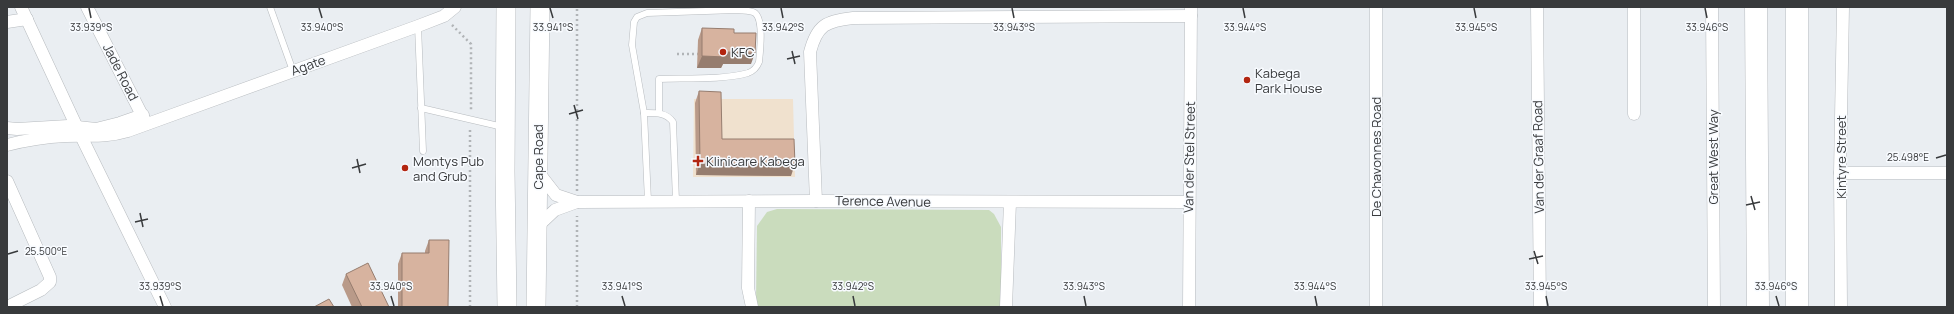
<svg xmlns="http://www.w3.org/2000/svg" width="1954" height="314" font-family="Manrope,sans-serif">
<style>
.commercial{fill:#f0e1ce}
.green{fill:#cadcbd}
.lines{fill:none;stroke-linecap:round;stroke-linejoin:round}
.lane-casing{stroke:#b7bbbf;stroke-width:7}
.street-casing{stroke:#b7bbbf;stroke-width:13}
.primary-casing{stroke:#b7bbbf;stroke-width:20}
.highway-casing{stroke:#b7bbbf;stroke-width:23}
.path{stroke:#b1b4b7;stroke-width:2.5;stroke-dasharray:2 3;stroke-linecap:butt}
.lane{stroke:#fff;stroke-width:6}
.street{stroke:#fff;stroke-width:12}
.primary{stroke:#fff;stroke-width:19}
.highway{stroke:#fff;stroke-width:22}
.wall{fill:#b99a89}
.shaded-wall{fill:#967d6f}
.building{fill:#d7b39f;stroke:#967d6f}
.ticks{fill:none;stroke:#383a3c;stroke-width:1.5}
.poi-dot{fill:#b22510;stroke:#f8fbff;stroke-width:1.5}
.labels{text-anchor:middle;dominant-baseline:central;stroke-width:3;stroke-linejoin:round;paint-order:stroke}
.poi-label{font-size:13px;fill:#383a3c;stroke:#f8fbff;text-anchor:start}
.street-label{font-size:13px;fill:#383a3c;stroke:#f8fbff}
.ticks-label{font-size:10px;text-anchor:middle;fill:#383a3c;stroke:#f8fbff;stroke-width:3;stroke-linejoin:round;paint-order:stroke}
</style>
<rect width="100%" height="100%" fill="#eaeef2"/>
<polygon class="commercial" points="694,99 793,99 795,177 693,177"/>
<polygon class="green" points="777,209 989,210 994,214 1001,227 1001,307 759,307 756,303 757,226 767,212"/>
<g class="lines">
<defs>
<g id="lane">
<polyline points="270,7 293,71"/>
<polyline points="418,26 423,151"/>
<polyline points="421,108 503,127"/>
<path d="M644 113C655 113 666 112 673 122L676 201"/>
<path d="M648 201 644 113 632 45 634 22 637 17 647 13 736 10C743 11 750 10 755 13 764 20 760 52 759 62 757 67 754 71 748 73 724 80 685 78 659 79V113"/>
</g>
<g id="street">
<polyline points="21,7 81,136 165,307"/>
<polyline points="87,7 146,123"/>
<polyline points="1537,7 1540,307"/>
<polyline points="1634,7 1634,114"/>
<polyline points="1712,7 1714,307"/>
<polyline points="7,22 27,19"/>
<polyline points="7,128 17,129 68,126 96,129 120,123 143,115"/>
<path d="M7 145C26 140 46 137 66 136 90 135 104 138 128 131L418 26 444 16 455 7"/>
<polyline points="538,172 556,195 577,202 816,201 1188,202"/>
<polyline points="1840,173 1947,173"/>
<polyline points="7,181 50,277 50,282 41,290 7,307"/>
<polyline points="749,201 748,288 752,307"/>
<path d="M816 201 810 52C817 25 826 21 853 18L1191 16"/>
<polyline points="538,226 555,210 577,202"/>
<polyline points="1006,307 1010,202"/>
<polyline points="1189,307 1191,7"/>
<polyline points="1376,307 1376,7"/>
<polyline points="1841,307 1840,173 1843,7"/>
</g>
<g id="primary">
<polyline points="506,7 505,171 507,307"/>
<polyline points="536,307 540,7"/>
</g>
<g id="highway">
<polyline points="1756,7 1758,307"/>
<polyline points="1797,307 1797,7"/>
</g>
</defs>
<use href="#lane" class="lane-casing"/>
<use href="#street" class="street-casing"/>
<use href="#primary" class="primary-casing"/>
<use href="#highway" class="highway-casing"/>
<g class="path">
<polyline points="452,25 471,44 471,111"/>
<polyline points="677,54 698,54"/>
<polyline points="577,191 577,7"/>
<polyline points="470,307 470,128"/>
<polyline points="577,307 577,216"/>
</g>
<use href="#lane" class="lane"/>
<use href="#street" class="street"/>
<use href="#primary" class="primary"/>
<use href="#highway" class="highway"/>
</g>
<g class="wall">
<polygon points="702,28 734,33 751,64 723,64 721,68 697,68 698,40"/>
<polygon points="699,91 722,139 791,176 696,175 695,103"/>
<polygon points="429,240 448,307 398,307 398,264 402,253 425,253 425,251"/>
<polygon points="346,274 389,307 352,307 342,285"/>
</g>
<g class="shaded-wall">
<polygon points="726,52 755,53 751,64 723,64 721,68 697,68 702,56"/>
<polygon points="700,163 795,164 791,176 696,175"/>
</g>
<g class="building">
<polygon points="702,28 734,29 734,33 756,33 755,53 726,52 726,57 702,56"/>
<polygon points="699,91 721,92 722,139 794,139 795,164 700,163"/>
<polygon points="429,240 449,240 448,307 402,307 402,253 429,253"/>
<polygon points="368,263 389,307 362,307 346,274"/>
<polygon points="329,299 334,307 314,307"/>
</g>
<path class="ticks" d="M89 8 91 18M319 8 322 18M550 8 553 18M781 8 783 18M1012 8 1014 18M1243 8 1245 18M1474 8 1476 18M1705 8 1707 18M792 51 795 64M787 59 800 56M574 105 578 119M569 114 583 110M1936 158 1946 155M357 159 360 173M352 168 366 164M1751 196 1755 210M1746 205 1760 202M140 213 143 227M135 222 148 219M1534 251 1538 264M8 254 18 251M1529 259 1543 256M160 296 163 306M391 296 394 306M622 296 625 306M853 296 855 306M1084 296 1086 306M1315 296 1317 306M1546 296 1548 306M1776 296 1779 306"/>
<g class="poi-dot">
<circle cx="723" cy="52" r="4"/>
<circle cx="1247" cy="80" r="4"/>
<path d="M696 155h4v4h4v4h-4v4h-4v-4h-4v-4h4z"/>
<circle cx="405" cy="168" r="4"/>
</g>
<g class="labels">
<g class="poi-label">
<text x="731" y="52">KFC</text>
<text x="1255" y="73">Kabega<tspan x="1255" dy="15">Park House</tspan></text>
<text x="413" y="161">Montys Pub<tspan x="413" dy="15">and Grub</tspan></text>
<text x="706" y="161">Klinicare Kabega</text>
</g>
<g class="street-label">
<text transform="translate(308 65) rotate(-20)">Agate</text>
<text transform="translate(121 72) rotate(63)">Jade Road</text>
<text transform="translate(538 157) rotate(-90)">Cape Road</text>
<text transform="translate(1189 157) rotate(-89)">Van der Stel Street</text>
<text transform="translate(1376 157) rotate(-90)">De Chavonnes Road</text>
<text transform="translate(1538 157) rotate(-91)">Van der Graaf Road</text>
<text transform="translate(1713 157) rotate(-90)">Great West Way</text>
<text transform="translate(1841 157) rotate(-90)">Kintyre Street</text>
<text transform="translate(883 201) rotate(1)">Terence Avenue</text>
</g>
</g>
<g class="ticks-label">
<text x="91" y="31">33.939°S</text>
<text x="322" y="31">33.940°S</text>
<text x="553" y="31">33.941°S</text>
<text x="783" y="31">33.942°S</text>
<text x="1014" y="31">33.943°S</text>
<text x="1245" y="31">33.944°S</text>
<text x="1476" y="31">33.945°S</text>
<text x="1707" y="31">33.946°S</text>
<text x="1908" y="161">25.498°E</text>
<text x="46" y="255">25.500°E</text>
<text x="160" y="290">33.939°S</text>
<text x="391" y="290">33.940°S</text>
<text x="622" y="290">33.941°S</text>
<text x="853" y="290">33.942°S</text>
<text x="1084" y="290">33.943°S</text>
<text x="1315" y="290">33.944°S</text>
<text x="1546" y="290">33.945°S</text>
<text x="1776" y="290">33.946°S</text>
</g>
<rect width="1954" height="314" fill="none" stroke="#383a3c" stroke-width="16"/>
</svg>
